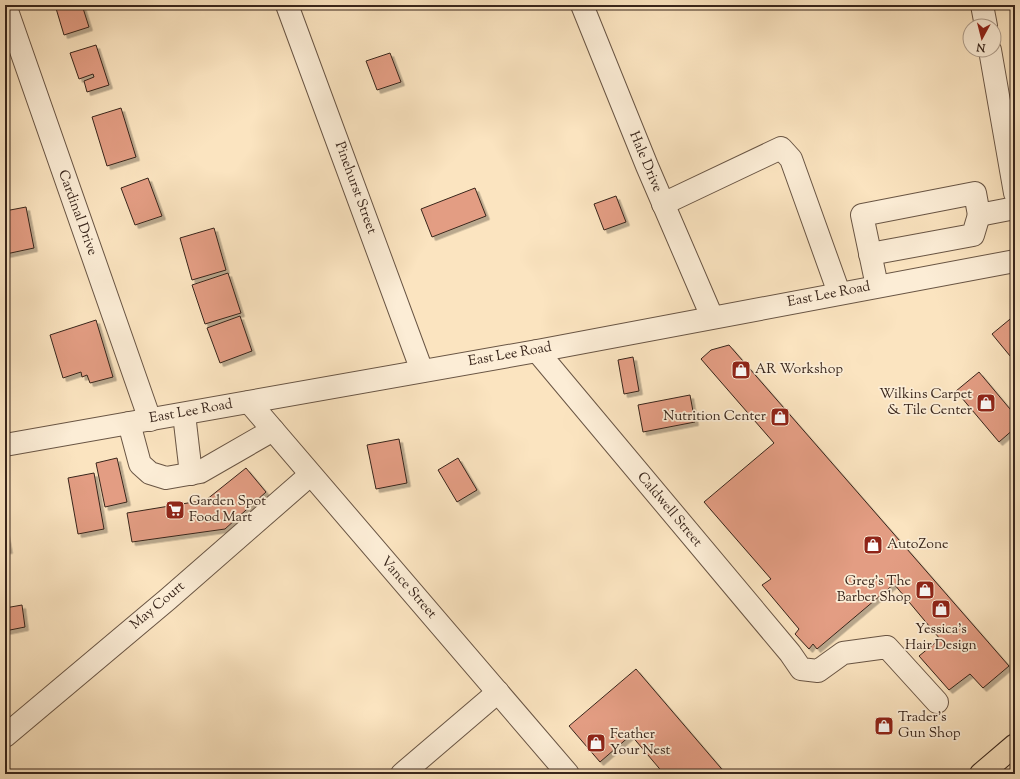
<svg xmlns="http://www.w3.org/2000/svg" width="1020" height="779" font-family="'Sorts Mill Goudy',serif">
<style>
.building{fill:#e39d83;stroke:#38251b;filter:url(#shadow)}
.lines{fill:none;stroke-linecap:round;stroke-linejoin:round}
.minor-casing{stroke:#695544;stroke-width:24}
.major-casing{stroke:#38251b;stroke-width:24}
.minor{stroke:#fcedd6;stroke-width:22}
.major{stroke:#fbe4c0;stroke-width:22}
.labels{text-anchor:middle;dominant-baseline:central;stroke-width:3.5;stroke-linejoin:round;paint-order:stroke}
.street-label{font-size:14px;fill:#38251b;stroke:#fcedd6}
.poi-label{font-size:14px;fill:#38251b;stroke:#fcedd6;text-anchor:start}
</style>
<defs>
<filter id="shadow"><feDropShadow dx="3.5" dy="3.5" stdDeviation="0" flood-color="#0004"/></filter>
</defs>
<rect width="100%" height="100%" fill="#fbe4c0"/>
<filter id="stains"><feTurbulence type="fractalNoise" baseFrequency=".005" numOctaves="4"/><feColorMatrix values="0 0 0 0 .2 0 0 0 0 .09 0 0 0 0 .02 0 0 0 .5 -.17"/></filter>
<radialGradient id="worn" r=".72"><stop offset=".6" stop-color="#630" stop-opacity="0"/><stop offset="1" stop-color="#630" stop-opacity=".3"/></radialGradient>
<g class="building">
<polygon points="55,5 82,5 89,27 64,35"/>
<polygon points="96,45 109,85 87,92 84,81 94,77 93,74 79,79 70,53"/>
<polygon points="390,53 401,82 377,90 366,61"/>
<polygon points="121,108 136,157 107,166 92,117"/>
<polygon points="148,178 162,216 135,225 121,188"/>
<polygon points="475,188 486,216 432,237 421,209"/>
<polygon points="616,196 626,222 604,230 594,204"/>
<polygon points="26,207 34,248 6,254 5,211"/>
<polygon points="214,228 226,270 192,280 180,238"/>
<polygon points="228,273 241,313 205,324 192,285"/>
<polygon points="1015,315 1015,362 992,334"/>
<polygon points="240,316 252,351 220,363 207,328"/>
<polygon points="96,320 113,377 90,383 87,375 82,377 81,372 63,378 50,335"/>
<polygon points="729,345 1009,666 983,688 970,674 949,690 919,656 940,639 894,584 817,649 813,644 809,649 795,634 799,629 762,585 771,579 704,502 774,443 701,359 711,350"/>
<polygon points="633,357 639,391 624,394 618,360"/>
<polygon points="979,372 1015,415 1015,428 999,442 956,391"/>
<polygon points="690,395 695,422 643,432 638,405"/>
<polygon points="399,439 407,483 376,489 367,445"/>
<polygon points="117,458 127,502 105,507 96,463"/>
<polygon points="458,458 477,490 457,502 438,470"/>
<polygon points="246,468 266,492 225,529 132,542 127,513 206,500"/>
<polygon points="94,473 104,529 78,534 68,478"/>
<polygon points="5,529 9,550 5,550"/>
<polygon points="22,605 25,627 5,631 5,608"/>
<polygon points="636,669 726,774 664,774 631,735 600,762 569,726"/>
</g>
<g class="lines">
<defs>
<g id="minor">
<polyline points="5,5 150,420"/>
<polyline points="287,5 422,371"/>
<polyline points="582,5 647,166 712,317"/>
<polyline points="982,5 986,26"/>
<polyline points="990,50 1015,193"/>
<polyline points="663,204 781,148 791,159 839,293"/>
<polyline points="870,254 973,235 979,215"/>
<polyline points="877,286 862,215 975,193 979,215 1015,208"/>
<polyline points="537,351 790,653 801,669 818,671 843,653 887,647 937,702"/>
<polyline points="249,402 568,774"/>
<polyline points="184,414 191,474"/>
<polyline points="129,423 140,464 150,473 166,478 200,472 273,430"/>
<polyline points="5,445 537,351 1015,261"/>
<polyline points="5,736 168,599 310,475"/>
<polyline points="402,774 498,692"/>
</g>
<polyline id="major" points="981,774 1015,745"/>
</defs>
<use href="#minor" class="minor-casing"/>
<use href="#major" class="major-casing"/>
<use href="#minor" class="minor"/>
<use href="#major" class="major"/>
</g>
<defs>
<symbol id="shop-square" viewBox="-11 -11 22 22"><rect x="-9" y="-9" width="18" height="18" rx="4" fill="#8f2418" stroke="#fcedd6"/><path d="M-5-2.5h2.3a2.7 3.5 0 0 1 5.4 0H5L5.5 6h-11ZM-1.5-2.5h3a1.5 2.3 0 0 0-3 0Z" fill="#fff"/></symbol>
<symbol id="supermarket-square" viewBox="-11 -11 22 22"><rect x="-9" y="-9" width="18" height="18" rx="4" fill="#8f2418" stroke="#fcedd6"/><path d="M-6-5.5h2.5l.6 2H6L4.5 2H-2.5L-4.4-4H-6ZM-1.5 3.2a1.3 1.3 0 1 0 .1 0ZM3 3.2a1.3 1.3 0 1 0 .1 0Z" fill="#fff"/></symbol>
</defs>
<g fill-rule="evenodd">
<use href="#shop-square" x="730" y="359" width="22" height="22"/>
<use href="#shop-square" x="975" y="392" width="22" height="22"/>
<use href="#shop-square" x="769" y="406" width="22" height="22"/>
<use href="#supermarket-square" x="164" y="499" width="22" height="22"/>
<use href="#shop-square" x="862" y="534" width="22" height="22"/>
<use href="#shop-square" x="914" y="579" width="22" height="22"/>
<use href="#shop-square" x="930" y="598" width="22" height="22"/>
<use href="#shop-square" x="873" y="715" width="22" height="22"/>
<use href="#shop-square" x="585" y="732" width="22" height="22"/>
</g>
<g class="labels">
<g class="street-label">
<text transform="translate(645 162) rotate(67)">Hale Drive</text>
<text transform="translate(355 188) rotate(70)">Pinehurst Street</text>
<text transform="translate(77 213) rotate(70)">Cardinal Drive</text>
<text transform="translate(829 295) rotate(-11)">East Lee Road</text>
<text transform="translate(510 355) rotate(-10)">East Lee Road</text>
<text transform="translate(191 412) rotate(-10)">East Lee Road</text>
<text transform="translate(669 510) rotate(50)">Caldwell Street</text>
<text transform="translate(408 588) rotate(49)">Vance Street</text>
<text transform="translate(158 606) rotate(-40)">May Court</text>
</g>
<g class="poi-label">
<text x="755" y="370">AR Workshop</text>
<text x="972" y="395" text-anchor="end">Wilkins Carpet<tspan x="972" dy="16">&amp; Tile Center</tspan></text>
<text x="766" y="417" text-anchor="end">Nutrition Center</text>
<text x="189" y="502">Garden Spot<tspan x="189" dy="16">Food Mart</tspan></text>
<text x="887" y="545">AutoZone</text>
<text x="911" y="582" text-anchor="end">Greg's The<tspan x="911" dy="16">Barber Shop</tspan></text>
<text x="941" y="630" text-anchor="middle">Yessica's<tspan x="941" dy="16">Hair Design</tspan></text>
<text x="898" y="718">Trader's<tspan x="898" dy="16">Gun Shop</tspan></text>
<text x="610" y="735">Feather<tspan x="610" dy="16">Your Nest</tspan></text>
</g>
</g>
<rect width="1020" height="779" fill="none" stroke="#fbe4c0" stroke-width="20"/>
<rect x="6" y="6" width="1008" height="767" fill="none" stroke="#38251b" stroke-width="2"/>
<rect x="10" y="10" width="1000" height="759" fill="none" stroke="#38251b"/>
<g transform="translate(982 38) rotate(187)"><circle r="19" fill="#fcedd6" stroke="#ae9d8b"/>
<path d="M0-3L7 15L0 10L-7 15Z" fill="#8f2418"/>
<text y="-6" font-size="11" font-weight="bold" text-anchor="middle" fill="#38251b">N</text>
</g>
<rect width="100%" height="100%" filter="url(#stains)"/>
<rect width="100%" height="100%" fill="url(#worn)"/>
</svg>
